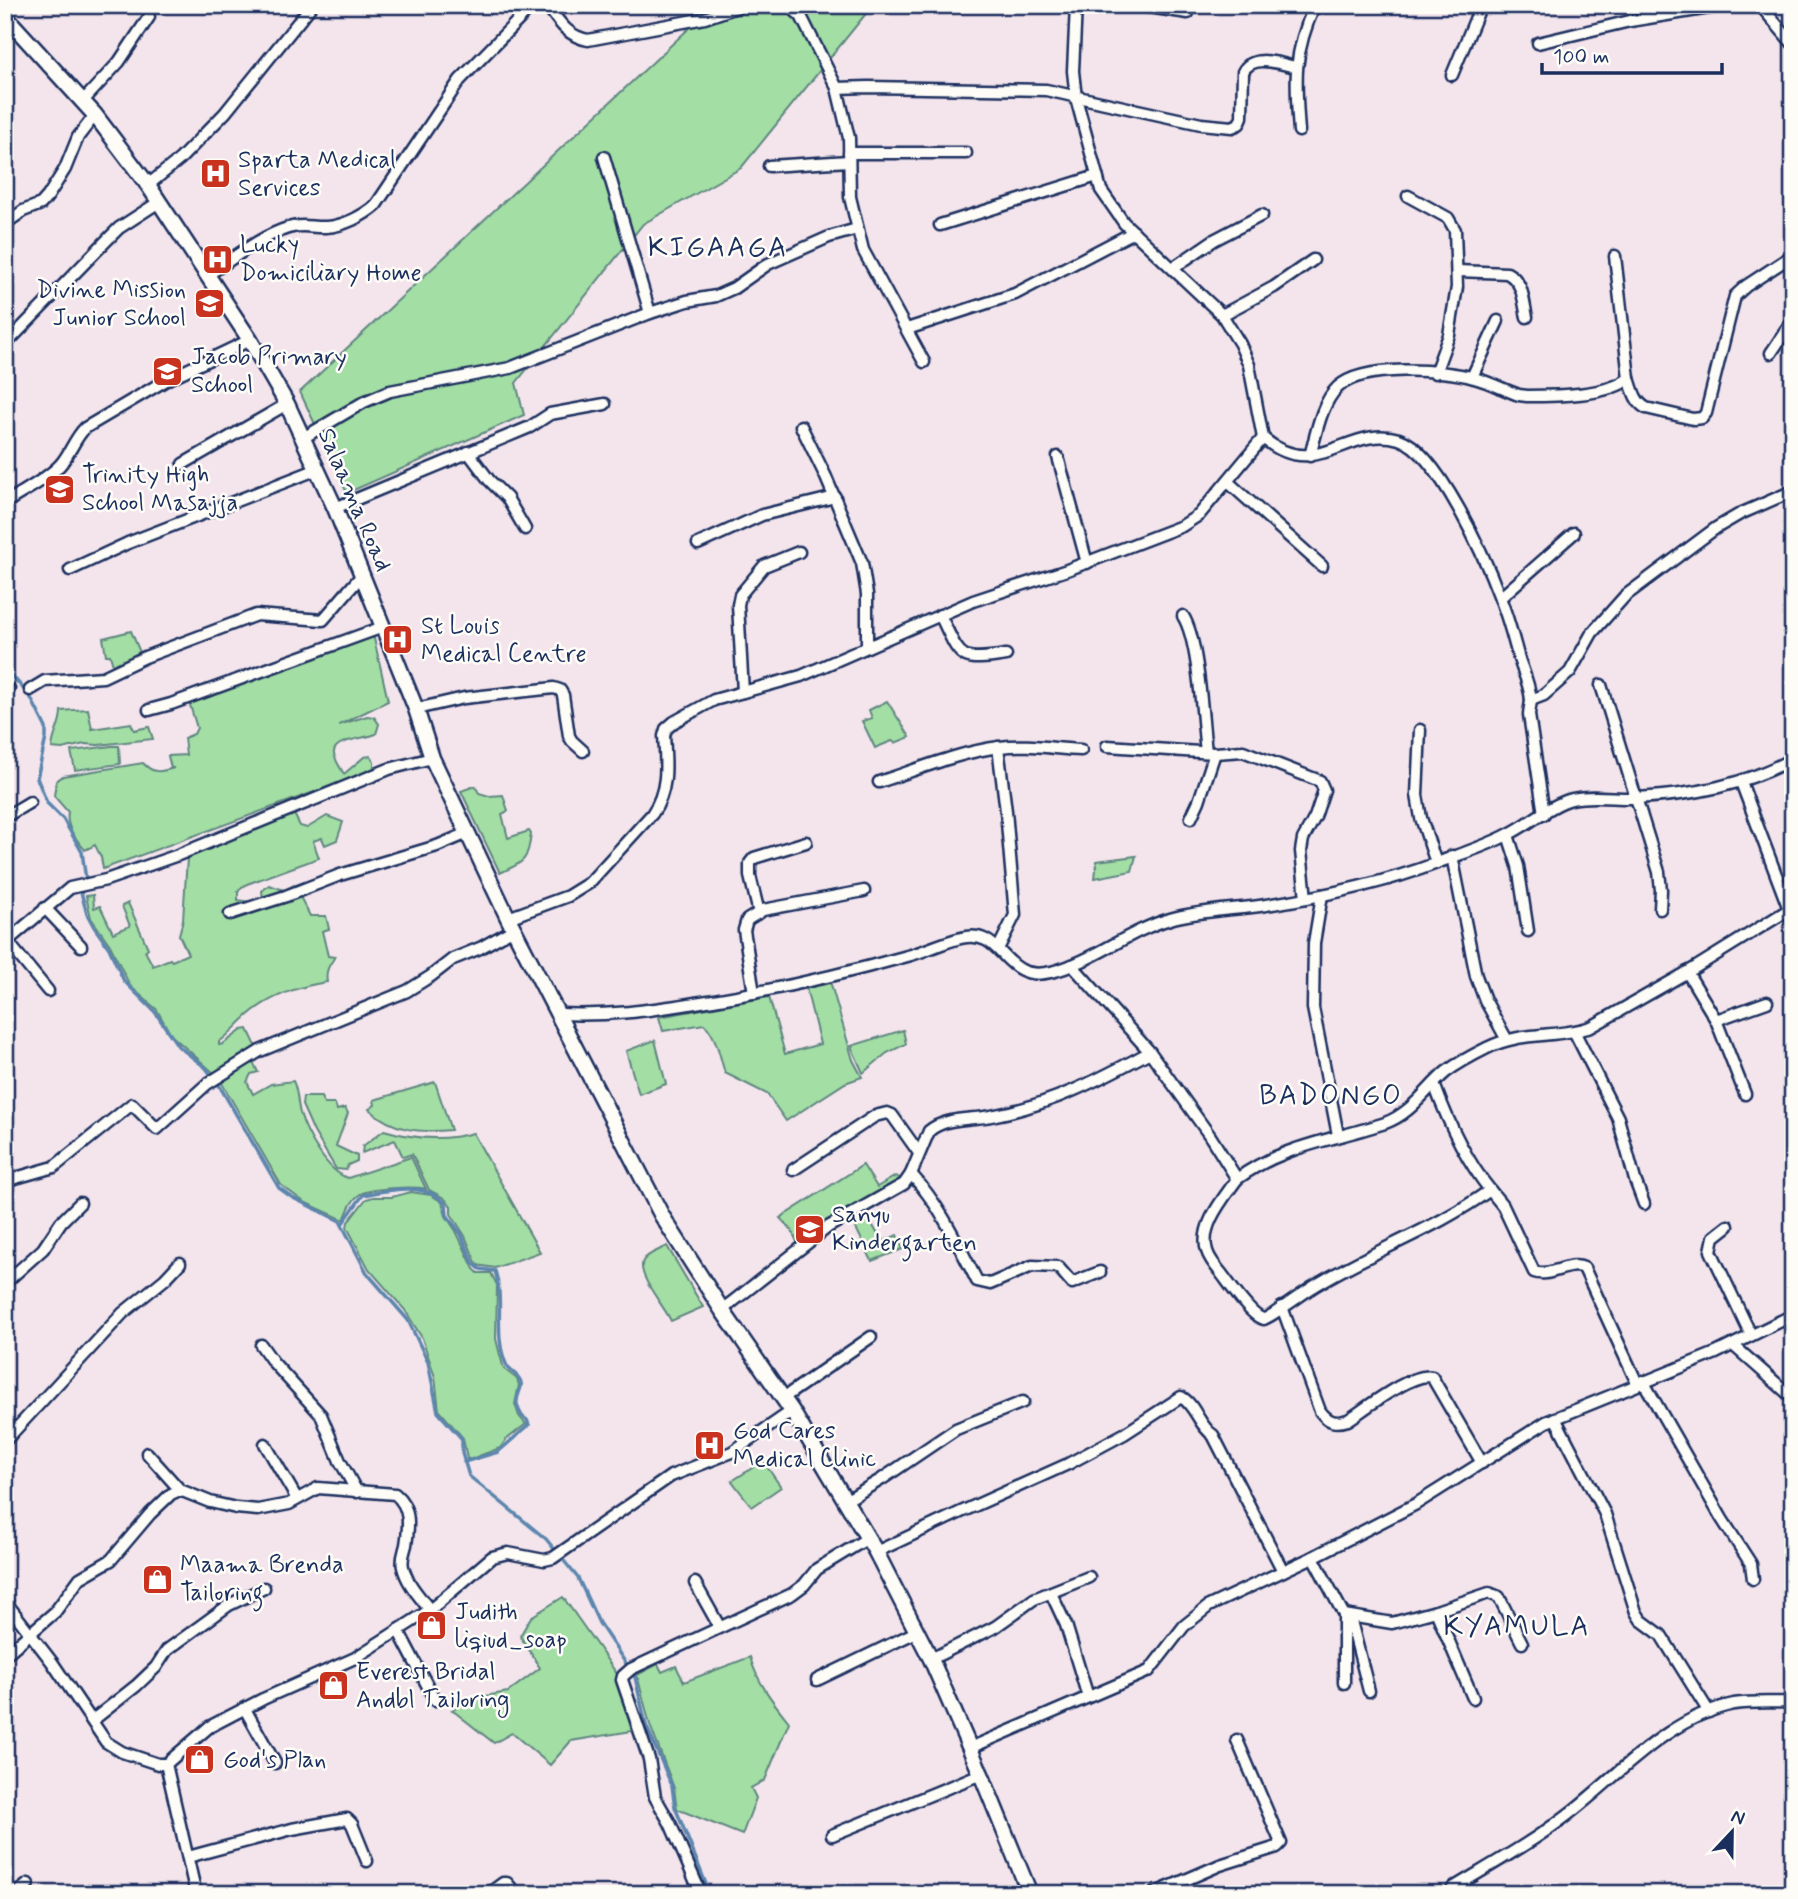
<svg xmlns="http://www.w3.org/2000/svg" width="1798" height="1899" font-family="Mynerve,sans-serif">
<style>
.green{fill:#a3dea4;stroke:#5f8681;stroke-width:2}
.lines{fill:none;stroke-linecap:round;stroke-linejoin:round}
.stream{stroke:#5b86ae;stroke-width:3.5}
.street-casing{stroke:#1b2f5e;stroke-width:15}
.secondary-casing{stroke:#1b2f5e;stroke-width:19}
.street{stroke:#fdfcf7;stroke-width:10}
.secondary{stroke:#fdfcf7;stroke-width:14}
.labels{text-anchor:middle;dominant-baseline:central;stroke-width:5;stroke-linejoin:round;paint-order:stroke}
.poi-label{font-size:24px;fill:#1b2f5e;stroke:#fdfcf7;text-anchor:start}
.street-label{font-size:24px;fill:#1b2f5e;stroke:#fdfcf7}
.quarter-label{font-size:28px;letter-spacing:2px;fill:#1b2f5e;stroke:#fdfcf7}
</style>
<rect width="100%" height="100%" fill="#f4e5ec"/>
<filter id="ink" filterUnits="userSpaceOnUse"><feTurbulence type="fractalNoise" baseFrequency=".0143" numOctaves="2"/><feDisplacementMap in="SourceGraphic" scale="14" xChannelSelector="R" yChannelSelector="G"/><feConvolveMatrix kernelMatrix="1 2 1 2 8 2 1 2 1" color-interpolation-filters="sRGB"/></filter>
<g filter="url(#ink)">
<g class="green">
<polygon points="714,5 873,5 741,168 643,224 516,383 524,415 347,493 300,392"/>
<polygon points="131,631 142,657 115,673 110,655 106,655 103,638"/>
<path d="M373 634 388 701 339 725 367 716 374 717 379 724 376 734C365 739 332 739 334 754 335 760 341 769 344 774L364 757 370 756 374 761V768L366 773 103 869 101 857 95 845 85 850C76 839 65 826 68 812L54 796 56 781 63 776 143 763C153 774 160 772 174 768H171L168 756 186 755 184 738 194 734 197 728 189 702Z"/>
<polygon points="887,701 910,737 895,743 892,741 875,748 862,721 872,718 869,710"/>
<path d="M88 709 92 729 131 723 134 730 149 727 153 739 98 745 85 744 62 749 52 748C53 734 61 725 61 711Z"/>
<polygon points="112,746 119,746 120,764 75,770 71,751"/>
<path d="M475 786 479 793 489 796 503 795 508 811 502 814 508 838 529 831 531 834C528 861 524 862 500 873L461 791Z"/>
<path d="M294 814 300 826 307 828 327 816 343 822 337 840 325 845 322 838 313 841 319 858 247 884 238 891V900L250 902 263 899 262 891 269 885 284 890 294 885 310 916H326L329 929 322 931 328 956 335 957C329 965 325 971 327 982 299 986 268 997 247 1016 237 1025 230 1034 219 1042V1045L223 1044 242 1030 248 1029 257 1048 215 1074 171 1035 157 1010 130 986 110 945 91 918 86 896 93 895 94 908 100 906 113 933 130 926 122 906 128 903 148 948 145 951 153 966 170 959 172 961 188 954 179 935 183 920 187 858Z"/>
<polygon points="1136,856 1132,871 1095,878 1097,861"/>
<path d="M830 981 853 1060 862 1077 845 1083 786 1121 767 1094 725 1073C720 1058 717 1036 704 1024L663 1031 659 1017 769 997 785 1054 820 1044 806 988Z"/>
<polygon points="903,1030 906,1044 887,1053 863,1073 851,1046"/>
<polygon points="655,1040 666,1084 639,1094 626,1051"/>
<path d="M253 1062 258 1072 251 1074 247 1082 253 1094 271 1084 293 1081C298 1091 297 1102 300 1113 306 1133 327 1172 348 1178L411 1157 426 1189C413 1186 368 1188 359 1195 351 1201 348 1211 344 1220L304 1202 281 1185 220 1080Z"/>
<path d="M435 1082 451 1130C419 1133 393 1131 369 1109L375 1105 374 1100Z"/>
<polygon points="303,1097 321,1097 324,1104 335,1104 337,1110 345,1108 348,1113 336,1146 357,1156 357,1161 348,1165 346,1170 336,1169 314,1132 302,1105"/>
<path d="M384 1130C414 1139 445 1141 473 1133L540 1252 495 1268 477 1265 465 1236 451 1214V1206L444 1198 429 1190 412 1154 403 1157 395 1140 362 1153 363 1146Z"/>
<polygon points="863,1165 877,1187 896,1176 904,1181 888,1191 834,1216 797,1242 792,1231 780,1218"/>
<polygon points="411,1192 431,1195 442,1202 446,1216 456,1231 474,1269 478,1273 491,1273 497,1285 496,1339 500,1355 504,1369 517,1379 519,1385 515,1404 519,1416 526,1424 506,1440 500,1448 471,1459 467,1459 463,1438 439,1410 435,1377 422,1338 405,1310 369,1269 347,1227 348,1222 366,1199 373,1197 392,1197"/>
<polygon points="867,1215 882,1242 897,1235 903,1249 872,1261 853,1222"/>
<path d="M667 1246 703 1307 671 1321C665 1307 636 1275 643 1261 646 1254 660 1250 667 1246Z"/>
<polygon points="763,1461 781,1487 752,1507 732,1481"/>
<polygon points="563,1597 617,1674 632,1731 571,1741 550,1765 512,1733 494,1743 452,1710 479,1697 508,1692 540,1668 520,1636 531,1617"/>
<path d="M750 1657C757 1682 773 1702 789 1722L765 1780 751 1788 756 1798 742 1835 677 1809 674 1788 650 1725 637 1675 658 1664 662 1672 676 1666 684 1682Z"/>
</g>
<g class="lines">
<g class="stream">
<polyline points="5,668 30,696 46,728 46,738 37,778 47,803 63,819 82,852 86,880 81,892 87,914 94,927 109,948 124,981 155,1012 178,1046 205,1067 219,1085 279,1188 293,1198 340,1221 367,1273 408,1320 428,1362 438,1412 462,1439 462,1453 469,1476 546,1539 578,1578 599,1623 635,1677 646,1725 672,1786 675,1807 710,1894"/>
<path d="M342 1224 363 1195C390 1190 424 1181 446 1204L447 1215 461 1234 473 1263 480 1269 495 1271C505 1301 493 1334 506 1364 508 1371 517 1373 520 1380 524 1386 517 1394 517 1401 516 1406 520 1412 522 1416L527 1420 529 1425 498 1452 464 1462"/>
</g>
<defs>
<g id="street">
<path d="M547 5C559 22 567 36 588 40L705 18 743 5"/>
<polyline points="788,5 801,16 837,88 849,138 850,197 863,250 924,362"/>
<path d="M1076 5 1073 71 1076 98 1101 190 1124 223 1222 315 1240 344 1249 365 1263 438C1316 483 1349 424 1399 439 1438 451 1486 560 1500 598 1508 617 1513 638 1519 659 1523 671 1530 686 1531 700 1531 704 1529 710 1529 715L1544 814"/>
<polyline points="1135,5 1188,13"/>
<polyline points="1760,5 1793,44"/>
<polyline points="792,7 820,5"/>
<polyline points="1538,43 1630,21 1728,5"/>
<polyline points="1452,75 1481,5"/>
<path d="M837 88 868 87 1046 90 1201 124 1232 127 1239 124 1242 117 1243 72C1252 53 1280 64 1296 67"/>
<polyline points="83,101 119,62 149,17"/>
<path d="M1299 131C1295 80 1293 53 1315 5"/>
<polyline points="849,153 966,153"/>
<polyline points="604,157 650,313"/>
<polyline points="769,166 849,161"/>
<polyline points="148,185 180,159 225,113 312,5"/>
<polyline points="1408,196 1448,218 1455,230 1457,287 1449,335 1435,373"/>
<polyline points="5,224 23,211 41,204 48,196 65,169 78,137 95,115"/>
<polyline points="940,225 1097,176"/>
<polyline points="1173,268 1214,240 1262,215"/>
<path d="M1458 271 1507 273C1524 282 1523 301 1527 317"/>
<path d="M207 275C233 259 259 237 288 228 303 223 312 228 326 227 344 226 363 216 376 205L460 80 533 5"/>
<polyline points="1222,315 1274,287 1313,260"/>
<polyline points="907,329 1015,294 1134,232"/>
<polyline points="5,345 107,240 119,228 159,202"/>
<polyline points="1771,353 1793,320"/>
<polyline points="1472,377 1498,321"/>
<path d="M1629 378C1633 390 1635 402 1646 408L1693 419 1702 418 1706 413 1735 296 1746 286 1793 255"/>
<polyline points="801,426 825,475 862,563 867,594 867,647"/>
<polyline points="303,438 364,402 390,391 510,368 650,313 687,301 716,296 734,288 768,264 829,237 857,229"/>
<polyline points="468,452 489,480 507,498 525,529"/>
<path d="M1310 456C1316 435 1321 403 1338 387 1363 364 1443 369 1474 378 1490 382 1504 390 1519 395L1527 396C1553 396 1610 396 1629 378L1615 256"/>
<polyline points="1058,457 1087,563"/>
<polyline points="183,464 287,404"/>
<polyline points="1228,482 1322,566"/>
<path d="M5 503C23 491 45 481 60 465 70 454 74 439 85 428L168 379 250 340"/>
<polyline points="335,508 530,427 550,414 605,404"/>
<polyline points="698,544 762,515 835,497"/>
<polyline points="70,570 128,543 318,469"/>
<polyline points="1500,598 1574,533"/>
<path d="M940 615C961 657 956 663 1006 655"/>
<path d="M1183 616C1199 641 1202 719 1206 752"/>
<polyline points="1601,685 1659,872 1661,890 1660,909"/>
<polyline points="30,690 45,681 103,677 145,657 256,615 323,620 362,575"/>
<polyline points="743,692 738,605 740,595 764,566 799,552"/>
<polyline points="5,693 9,689"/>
<polyline points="1531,700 1544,695 1570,672 1592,633 1625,596 1716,528 1740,514 1793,491"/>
<polyline points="416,709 464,698 554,688 560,690 563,695 569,736 572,741 583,751"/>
<polyline points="149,710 171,704 383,627"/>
<polyline points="1420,730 1417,795 1421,818 1436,863"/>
<polyline points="1107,746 1215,753 1243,751 1320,781 1324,790 1315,817 1303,839 1301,851 1306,898"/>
<path d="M879 782C919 769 959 752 1000 747 1026 743 1055 749 1081 750"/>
<polyline points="1741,782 1789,909"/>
<polyline points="5,817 30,802"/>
<polyline points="1191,818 1199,801 1215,753"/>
<polyline points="1508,835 1518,866 1528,931"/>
<polyline points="1452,856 1476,976 1485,1000 1507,1040"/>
<polyline points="1322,895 1314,943 1313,1008 1338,1135"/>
<polyline points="45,908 81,946"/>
<polyline points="759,913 750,876 750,863 754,858 806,842"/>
<polyline points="230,914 286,896 340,875 437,846 468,833"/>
<path d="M508 918 568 896 589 883 652 814C669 790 666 764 664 736L666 729 674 722 714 700 801 676 973 601 1067 570 1182 526 1199 515 1263 438"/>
<polyline points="7,941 48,991"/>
<polyline points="5,943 70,888 106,880 178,855 389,769 432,758"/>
<polyline points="998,949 1015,915 1006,811 998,747"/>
<path d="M1072 965 1150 1052 1210 1136 1237 1179C1281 1146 1334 1140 1385 1123 1412 1113 1425 1090 1446 1072 1458 1063 1473 1055 1487 1048 1520 1031 1558 1038 1591 1027L1693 969 1793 907"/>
<polyline points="1687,972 1716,1020 1745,1094"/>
<polyline points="754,993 744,930 747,920 763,910 864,891"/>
<path d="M559 1014C610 1016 646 1011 695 1003 768 992 840 975 911 955 928 950 944 942 961 938 1005 927 1001 984 1051 972 1093 962 1128 931 1170 919 1201 910 1234 910 1266 905 1324 896 1382 884 1437 863 1460 854 1487 846 1509 834 1530 824 1549 805 1572 799 1593 794 1615 799 1637 798 1691 795 1745 786 1793 758"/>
<polyline points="1716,1020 1767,1002"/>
<polyline points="1575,1033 1618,1118 1635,1180 1644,1204"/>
<polyline points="793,1170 875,1116 887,1113 892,1115 919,1153"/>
<path d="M911 1174C940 1205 958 1244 977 1281L990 1284 1032 1266 1058 1267 1072 1283 1100 1272"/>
<path d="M1237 1179C1224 1198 1199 1226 1207 1251 1209 1258 1216 1267 1221 1273 1229 1283 1252 1318 1264 1319 1268 1319 1306 1291 1313 1287 1370 1251 1435 1230 1490 1190 1465 1159 1448 1122 1434 1084"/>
<polyline points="5,1181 54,1167 132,1104 157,1129 207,1084 260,1051 407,991 431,976 453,959 480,948 514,929"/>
<path d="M1490 1190 1503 1206 1534 1272C1550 1278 1568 1261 1584 1268L1637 1383"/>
<polyline points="1728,1226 1714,1237 1711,1251 1751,1335"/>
<polyline points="5,1283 43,1249 61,1222 80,1203"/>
<path d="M1282 1307 1320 1411C1328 1422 1335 1424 1348 1420 1365 1409 1413 1371 1432 1377L1482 1463"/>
<path d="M722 1310 828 1227 904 1184 911 1174 929 1131C945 1117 971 1120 991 1116 1051 1105 1098 1080 1150 1052"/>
<polyline points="261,1345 273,1362 321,1415 340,1461 357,1492"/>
<polyline points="1733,1345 1793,1398"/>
<polyline points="1643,1381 1722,1519 1751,1564 1753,1579"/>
<polyline points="783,1398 871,1337"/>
<polyline points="1555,1418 1605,1514 1636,1612 1641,1620 1661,1635 1709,1712"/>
<polyline points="5,1441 123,1313 165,1279 180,1263"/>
<polyline points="265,1444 297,1499"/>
<polyline points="147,1453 180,1490"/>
<polyline points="847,1500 882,1479 956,1429 1023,1402"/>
<path d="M876 1552 961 1512 1068 1464 1124 1434 1181 1397C1195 1404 1199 1426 1213 1435L1283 1571"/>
<polyline points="1313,1557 1344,1615 1344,1683"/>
<polyline points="695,1583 719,1626"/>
<polyline points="1051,1593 1066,1625 1088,1697"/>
<polyline points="5,1601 52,1662 106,1742 122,1752 158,1764 166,1764 209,1727 263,1699 355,1658 430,1610 492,1557 508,1553 544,1560 553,1558 671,1476 732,1452 792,1411"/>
<polyline points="1436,1611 1489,1593 1499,1597 1522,1643"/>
<polyline points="1344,1615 1392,1623 1436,1611 1473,1698"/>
<polyline points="1350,1617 1369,1691"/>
<polyline points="398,1630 435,1700"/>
<path d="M5 1655 55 1612 80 1578 111 1560 150 1514 171 1494 180 1490 210 1502 236 1508 258 1510 289 1504 318 1488 395 1494C411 1507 409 1526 406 1545 404 1553 401 1559 403 1567 407 1584 420 1597 430 1610"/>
<polyline points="931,1659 995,1627 1034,1599 1089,1577"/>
<polyline points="817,1680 918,1631"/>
<polyline points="245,1709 275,1763"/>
<polyline points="93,1720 136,1686 156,1667 167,1650 229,1605 264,1588"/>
<polyline points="970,1748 1149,1671 1184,1626 1209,1606 1313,1557 1416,1504 1546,1422 1716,1353 1793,1315"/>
<polyline points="166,1764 196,1894"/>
<polyline points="832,1835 981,1774"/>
<polyline points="188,1857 292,1829 347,1819 352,1824 367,1861"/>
<polyline points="16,1894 28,1884"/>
<polyline points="488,1894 503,1883 507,1883 516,1894"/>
<polyline points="701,1894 670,1823 655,1797 649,1759 622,1680 623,1676 631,1669 792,1594 804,1585 817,1569 868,1538"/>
<polyline points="1153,1894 1220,1865 1277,1847 1281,1843 1237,1740"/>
<path d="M1450 1894 1453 1888C1491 1865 1531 1843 1566 1816 1619 1776 1666 1718 1734 1704 1753 1701 1773 1703 1793 1702"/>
</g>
<polyline id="secondary" points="5,16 95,115 148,185 250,340 287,404 335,508 416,709 432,758 508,918 662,1216 722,1310 792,1411 876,1552 931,1659 981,1774 1030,1894"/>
</defs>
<use href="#street" class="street-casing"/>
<use href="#secondary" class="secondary-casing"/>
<use href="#street" class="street"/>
<use href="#secondary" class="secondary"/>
</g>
</g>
<defs>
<symbol id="hospital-square" viewBox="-11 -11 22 22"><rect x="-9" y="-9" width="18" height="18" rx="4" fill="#c8321e" stroke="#fdfcf7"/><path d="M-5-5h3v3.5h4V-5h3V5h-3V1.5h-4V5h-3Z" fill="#fff"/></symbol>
<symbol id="school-square" viewBox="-11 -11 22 22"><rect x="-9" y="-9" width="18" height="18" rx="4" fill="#c8321e" stroke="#fdfcf7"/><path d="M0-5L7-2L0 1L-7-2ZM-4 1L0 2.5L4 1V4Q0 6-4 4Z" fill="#fff"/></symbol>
<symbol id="shop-square" viewBox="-11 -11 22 22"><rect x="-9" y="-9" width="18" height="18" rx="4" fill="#c8321e" stroke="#fdfcf7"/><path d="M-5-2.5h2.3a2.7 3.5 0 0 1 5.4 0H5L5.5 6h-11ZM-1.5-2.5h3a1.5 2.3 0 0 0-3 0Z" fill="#fff"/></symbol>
</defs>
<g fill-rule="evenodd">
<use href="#hospital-square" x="198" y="156" width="35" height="35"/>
<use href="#hospital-square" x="200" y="242" width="35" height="35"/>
<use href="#school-square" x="192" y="286" width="35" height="35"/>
<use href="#school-square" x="150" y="354" width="35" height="35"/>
<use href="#school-square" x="42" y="472" width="35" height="35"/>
<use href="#hospital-square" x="380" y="622" width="35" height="35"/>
<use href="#school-square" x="792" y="1212" width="35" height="35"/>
<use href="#hospital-square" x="692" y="1428" width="35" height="35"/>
<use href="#shop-square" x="140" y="1562" width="35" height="35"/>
<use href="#shop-square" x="414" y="1608" width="35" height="35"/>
<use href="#shop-square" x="316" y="1668" width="35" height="35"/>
<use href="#shop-square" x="182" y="1742" width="35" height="35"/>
</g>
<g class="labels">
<g class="poi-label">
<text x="238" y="160">Sparta Medical<tspan x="238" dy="28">Services</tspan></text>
<text x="240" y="245">Lucky<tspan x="240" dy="28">Domiciliary Home</tspan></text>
<text x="186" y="290" text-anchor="end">Divine Mission<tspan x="186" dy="28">Junior School</tspan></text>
<text x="191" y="357">Jacob Primary<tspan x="191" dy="28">School</tspan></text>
<text x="82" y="475">Trinity High<tspan x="82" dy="28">School Masajja</tspan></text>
<text x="421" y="626">St Louis<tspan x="421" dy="28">Medical Centre</tspan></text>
<text x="832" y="1215">Sanyu<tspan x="832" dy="28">Kindergarten</tspan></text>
<text x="733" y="1431">God Cares<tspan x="733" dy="28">Medical Clinic</tspan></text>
<text x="180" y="1565">Maama Brenda<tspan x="180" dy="28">Tailoring</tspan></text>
<text x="455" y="1612">Judith<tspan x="455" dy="28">liqiud_soap</tspan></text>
<text x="356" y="1672">Everest Bridal<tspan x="356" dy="28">Andbl Tailoring</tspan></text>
<text x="223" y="1760">God's Plan</text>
</g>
<g class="street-label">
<text transform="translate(354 500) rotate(67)">Salaama Road</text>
</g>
<g class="quarter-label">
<text x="718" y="248">KIGAAGA</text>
<text x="1331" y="1096">BADONGO</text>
<text x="1517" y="1627">KYAMULA</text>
</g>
</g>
<rect width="1798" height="1899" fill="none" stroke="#fdfcf7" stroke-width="28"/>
<rect x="14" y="14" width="1770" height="1871" fill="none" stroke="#1b2f5e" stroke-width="2.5" filter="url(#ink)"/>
<g transform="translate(1732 1832) rotate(22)" stroke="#fdfcf7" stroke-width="5" paint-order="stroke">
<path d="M0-5L12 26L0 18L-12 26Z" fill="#1b2f5e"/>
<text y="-10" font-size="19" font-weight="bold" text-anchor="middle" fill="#1b2f5e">N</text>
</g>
<path d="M1542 63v10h180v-10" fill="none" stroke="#1b2f5e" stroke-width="3.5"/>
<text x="1553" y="63" font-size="21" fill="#1b2f5e" stroke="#fdfcf7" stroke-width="5" paint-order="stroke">100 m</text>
</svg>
